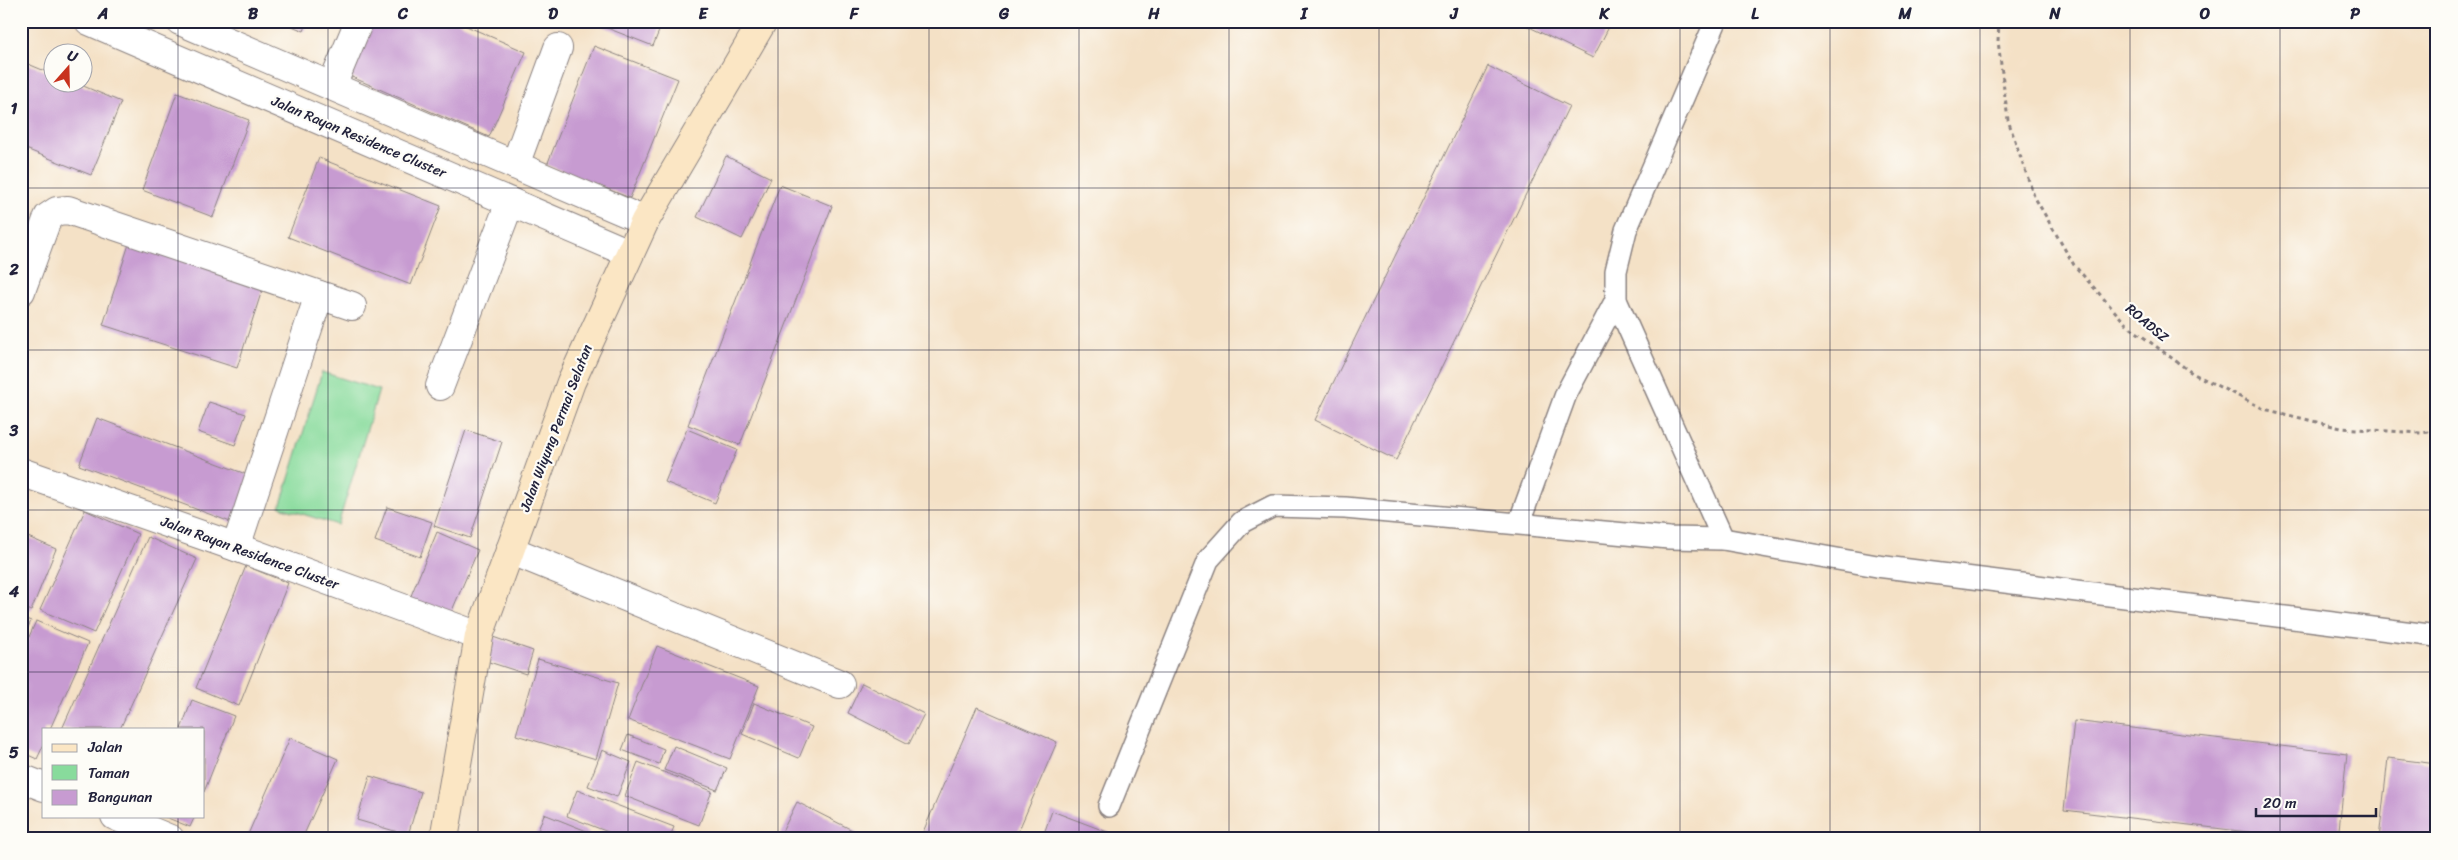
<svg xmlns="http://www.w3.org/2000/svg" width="2458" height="860" font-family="Sriracha,sans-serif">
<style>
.green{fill:#88db9c;stroke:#557e6c}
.building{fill:#c79bd1}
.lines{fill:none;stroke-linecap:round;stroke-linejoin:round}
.lane-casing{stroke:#8b8280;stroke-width:24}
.street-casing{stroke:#8b8280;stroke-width:30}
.secondary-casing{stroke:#8b8280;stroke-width:30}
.path{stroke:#8b8280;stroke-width:3;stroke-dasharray:4 4;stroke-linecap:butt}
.lane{stroke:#fff;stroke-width:21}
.street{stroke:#fff;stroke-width:28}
.secondary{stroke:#fbe6c4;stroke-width:28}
.grid{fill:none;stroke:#22223b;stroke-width:1;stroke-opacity:0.55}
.labels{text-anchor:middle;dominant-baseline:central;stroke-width:4.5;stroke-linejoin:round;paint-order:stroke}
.street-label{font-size:14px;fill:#22223b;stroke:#fdfcf7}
.neatline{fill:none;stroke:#22223b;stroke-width:2}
.grid-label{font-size:16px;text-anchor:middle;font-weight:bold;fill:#22223b}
</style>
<rect width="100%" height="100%" fill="#fdfcf7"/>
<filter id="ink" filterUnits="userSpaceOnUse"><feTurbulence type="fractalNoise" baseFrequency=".02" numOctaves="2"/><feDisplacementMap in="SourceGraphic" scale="10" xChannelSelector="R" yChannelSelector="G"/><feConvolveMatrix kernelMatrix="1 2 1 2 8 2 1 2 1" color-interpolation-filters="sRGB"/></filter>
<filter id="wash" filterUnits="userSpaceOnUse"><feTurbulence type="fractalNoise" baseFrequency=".0096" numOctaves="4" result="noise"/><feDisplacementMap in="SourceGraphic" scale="20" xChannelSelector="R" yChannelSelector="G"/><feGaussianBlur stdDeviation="1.12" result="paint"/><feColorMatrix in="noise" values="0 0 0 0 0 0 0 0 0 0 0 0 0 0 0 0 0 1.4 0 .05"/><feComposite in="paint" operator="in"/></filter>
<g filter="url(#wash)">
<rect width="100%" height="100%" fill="#f4e1c6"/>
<polygon class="green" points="322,372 379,390 338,525 280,507"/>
<g id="blocks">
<g class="building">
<polygon points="280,21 308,21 304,31"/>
<polygon points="368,21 455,21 526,52 489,137 345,74"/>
<polygon points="604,21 663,21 653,46 602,26"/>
<polygon points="1517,21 1612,21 1593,58"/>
<polygon points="594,46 678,79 630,198 547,165"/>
<polygon points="21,61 52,74 52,82 74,82 121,102 91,175 21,147"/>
<polygon points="1488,66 1569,106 1396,460 1315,420"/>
<polygon points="177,93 249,120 213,217 142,190"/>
<polygon points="726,156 771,178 742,239 697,217"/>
<polygon points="319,158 441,206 411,285 288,237"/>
<polygon points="780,185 832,206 740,445 688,425"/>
<polygon points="130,241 264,284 237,368 103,325"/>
<polygon points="209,402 246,414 235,445 198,432"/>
<polygon points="97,418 251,476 233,523 79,465"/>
<polygon points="687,429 737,450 715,503 665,482"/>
<polygon points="466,430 502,442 470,538 434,526"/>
<polygon points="387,507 432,522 420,557 375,541"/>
<polygon points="85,510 138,534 94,633 40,610"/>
<polygon points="437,532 478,550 448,620 408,603"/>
<polygon points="21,534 56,549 31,611 21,607"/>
<polygon points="148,537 197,559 120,729 62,729"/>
<polygon points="246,566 288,583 239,706 196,688"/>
<polygon points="21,617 31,621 21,642"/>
<polygon points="36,621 88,643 50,729 44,729 44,744 37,759 21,752 21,655"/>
<polygon points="493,637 533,651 526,674 486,661"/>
<polygon points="657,646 759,686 730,759 628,720"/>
<polygon points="538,659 618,683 596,759 516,735"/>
<polygon points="862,683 924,714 909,744 848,713"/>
<polygon points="192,700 234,716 204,792 204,729 181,729"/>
<polygon points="754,703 812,727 799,758 742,734"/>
<polygon points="977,707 1057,742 1015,839 920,839"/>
<polygon points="2074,721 2347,754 2338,839 2306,839 2064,810"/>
<polygon points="628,735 664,749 659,764 622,750"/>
<polygon points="290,738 338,759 302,839 246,839"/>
<polygon points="674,746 727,768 717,790 664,770"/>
<polygon points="602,750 631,762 617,797 588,786"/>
<polygon points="2388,758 2437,764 2437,839 2379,839"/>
<polygon points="638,762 712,791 699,825 625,796"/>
<polygon points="370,776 421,792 408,835 357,820"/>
<polygon points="577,790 674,827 669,839 626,839 567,816"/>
<polygon points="797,802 860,834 857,839 779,838"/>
<polygon points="1052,811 1110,833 1107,839 1042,839"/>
<polygon points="544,814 589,832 586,839 535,839"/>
<polygon points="163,816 195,816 190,827"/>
</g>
</g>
</g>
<g filter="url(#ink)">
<use href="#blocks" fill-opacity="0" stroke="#8b8280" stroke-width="1"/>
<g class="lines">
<defs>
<g id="lane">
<polyline points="1716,21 1626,230 1616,271 1616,300 1723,539"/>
<polyline points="1519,523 1566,394 1616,300"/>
<polyline points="1109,806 1208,560 1242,522 1273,506 1345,508 1669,538 1723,539 1877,566 2437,636"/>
</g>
<g id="street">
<polyline points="89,21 629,253"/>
<polyline points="180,21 645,221"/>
<polyline points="332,86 359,21"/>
<polyline points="515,165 558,48"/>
<polyline points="21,291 48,217 57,211 68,210 352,306"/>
<polyline points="440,386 510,202"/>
<polyline points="21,472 236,547 479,636"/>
<polyline points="236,547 319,295"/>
<polyline points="510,550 840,684"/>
<polyline points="21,778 44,787"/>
<polyline points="115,816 170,839"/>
</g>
<polyline id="secondary" points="444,839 479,636 571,382 645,221 763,21"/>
</defs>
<use href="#lane" class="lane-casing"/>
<use href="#street" class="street-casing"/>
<use href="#secondary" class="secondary-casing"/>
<polyline class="path" points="1999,21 1998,41 2008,120 2034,196 2074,265 2127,325 2192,373 2264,409 2341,428 2421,433 2437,431"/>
<use href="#lane" class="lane"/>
<use href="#street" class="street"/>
<use href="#secondary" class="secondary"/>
</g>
</g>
<path class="grid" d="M178 21V729M328 21V839M478 21V839M628 21V839M778 21V839M929 21V839M1079 21V839M1229 21V839M1379 21V839M1529 21V839M1680 21V839M1830 21V839M1980 21V839M2130 21V839M2280 21V839M21 188H2437M21 350H2437M21 510H2437M21 672H2437M178 816V839"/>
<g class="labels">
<g class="street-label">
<text transform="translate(359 137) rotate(23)">Jalan Rayan Residence Cluster</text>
<text transform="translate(2147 323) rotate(40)">ROADSZ</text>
<text transform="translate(556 428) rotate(-69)">Jalan Wiyung Permai Selatan</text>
<text transform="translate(250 553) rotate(20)">Jalan Rayan Residence Cluster</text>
</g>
</g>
<rect width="2458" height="860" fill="none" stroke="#fdfcf7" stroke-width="55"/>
<rect x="42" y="728" width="162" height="90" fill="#fdfcf7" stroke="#a5a5ac"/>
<rect x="52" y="744" width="25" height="8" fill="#fbe6c4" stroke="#a5a5ac"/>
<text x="88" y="752" font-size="15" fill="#22223b">Jalan</text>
<rect x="52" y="765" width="25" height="15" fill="#88db9c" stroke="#a5a5ac"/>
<text x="88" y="778" font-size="15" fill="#22223b">Taman</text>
<rect x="52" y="790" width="25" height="15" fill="#c79bd1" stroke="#a5a5ac"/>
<text x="88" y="802" font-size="15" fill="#22223b">Bangunan</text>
<g transform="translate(68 68) rotate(20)"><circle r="24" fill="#fdfcf7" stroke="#a5a5ac"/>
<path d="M0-4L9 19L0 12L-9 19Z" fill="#c8321e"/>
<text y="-8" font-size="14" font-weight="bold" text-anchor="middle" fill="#22223b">U</text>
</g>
<path d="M2256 808v8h120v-8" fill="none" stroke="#22223b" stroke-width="2.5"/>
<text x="2263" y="808" font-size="15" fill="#22223b" stroke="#fdfcf7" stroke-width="4" paint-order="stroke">20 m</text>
<rect x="28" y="28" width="2402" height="804" class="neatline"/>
<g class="grid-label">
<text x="103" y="19">A</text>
<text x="253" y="19">B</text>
<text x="403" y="19">C</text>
<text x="553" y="19">D</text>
<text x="703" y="19">E</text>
<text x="854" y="19">F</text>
<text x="1004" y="19">G</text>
<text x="1154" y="19">H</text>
<text x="1304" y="19">I</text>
<text x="1454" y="19">J</text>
<text x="1604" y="19">K</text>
<text x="1755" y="19">L</text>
<text x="1905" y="19">M</text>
<text x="2055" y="19">N</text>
<text x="2205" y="19">O</text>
<text x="2355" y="19">P</text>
<text x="14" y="114">1</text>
<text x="14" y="275">2</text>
<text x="14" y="436">3</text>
<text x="14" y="597">4</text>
<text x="14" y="758">5</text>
</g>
</svg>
